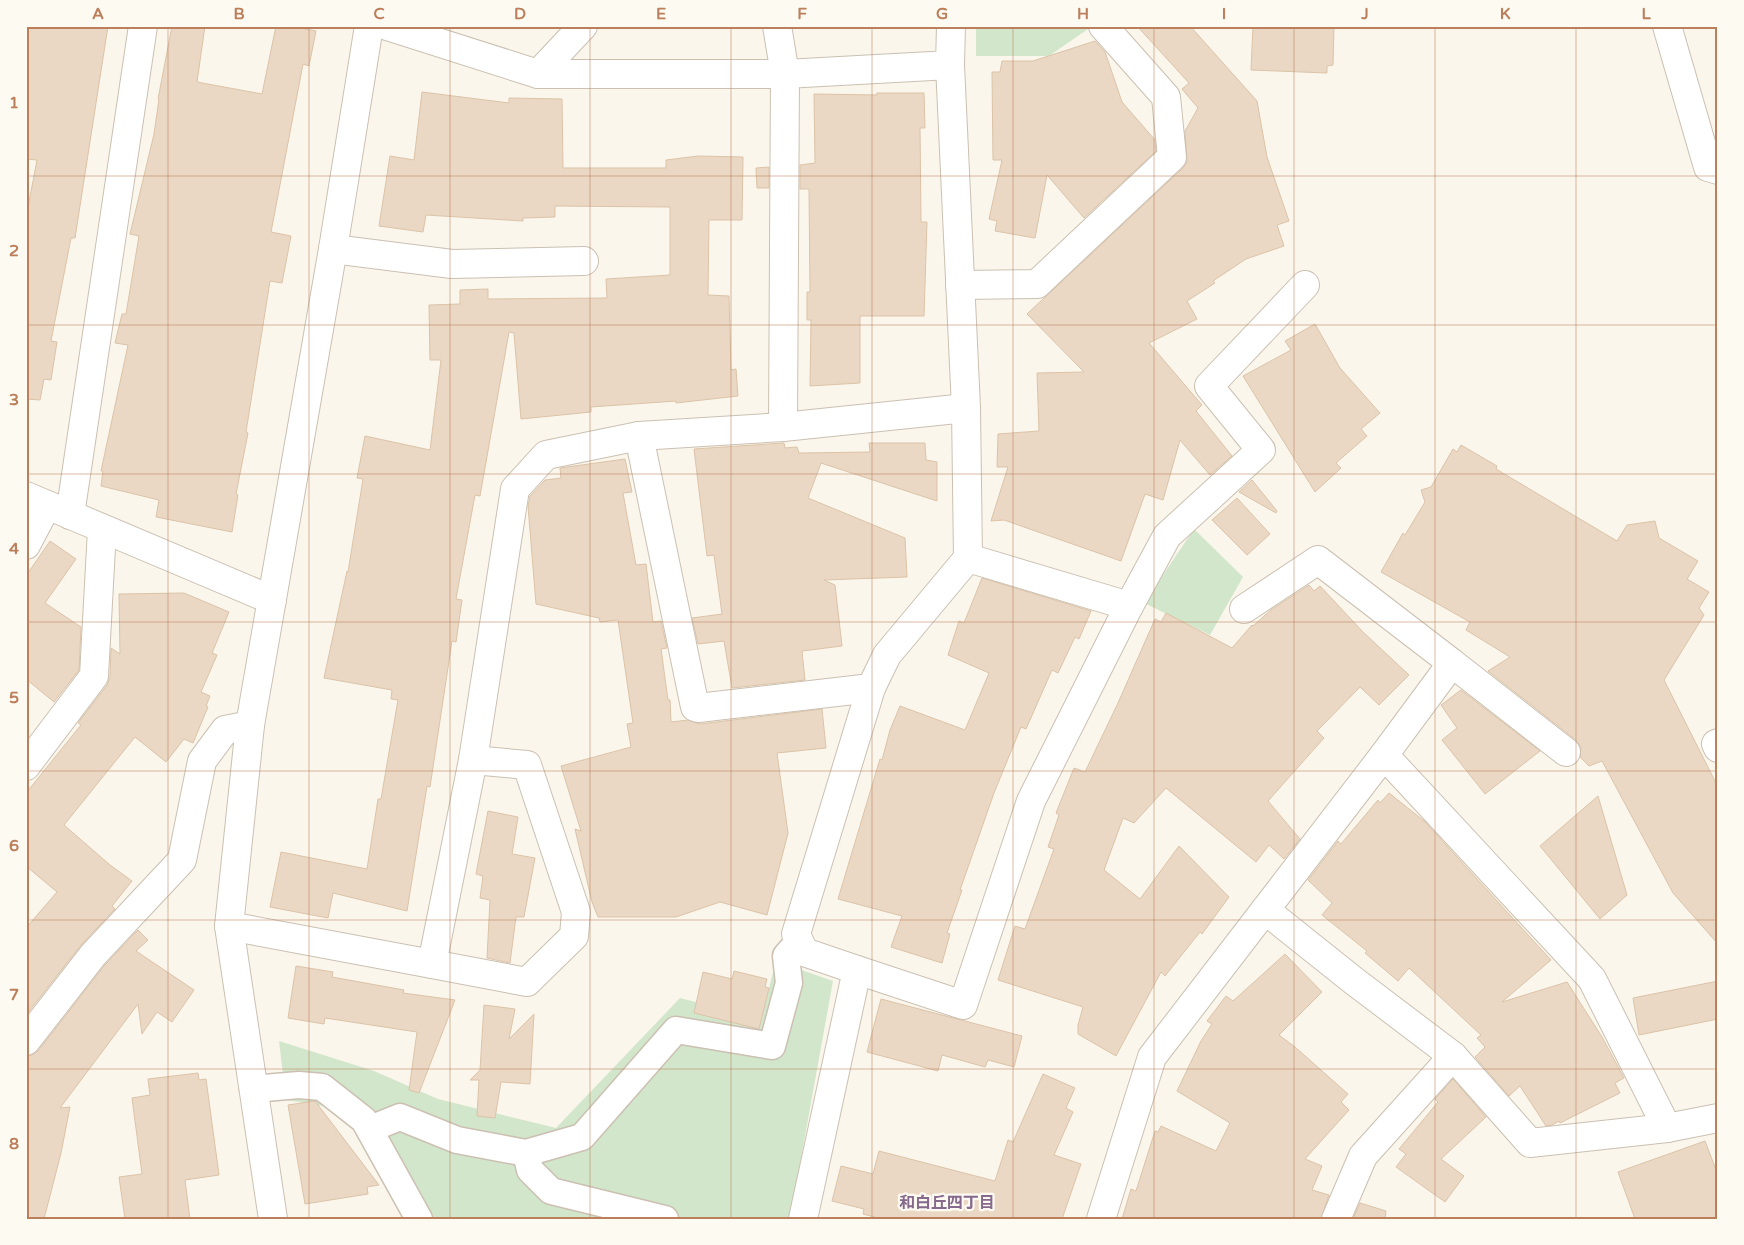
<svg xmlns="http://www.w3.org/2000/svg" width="1744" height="1245" font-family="'Varela Round','Noto Sans JP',sans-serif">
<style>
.green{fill:#d2e6cb}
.building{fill:#ead8c4;stroke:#dcc3a8}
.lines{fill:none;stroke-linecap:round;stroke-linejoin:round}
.pedestrian-casing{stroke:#cbc0b2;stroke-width:29}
.minor-casing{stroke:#cbc0b2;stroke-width:30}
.tertiary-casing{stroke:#cbc0b2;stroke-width:30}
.pedestrian{stroke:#fff;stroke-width:26}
.minor{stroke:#fff;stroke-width:28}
.tertiary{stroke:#fff;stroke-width:28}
.grid{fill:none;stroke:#bb7f5c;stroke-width:1;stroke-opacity:0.55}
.labels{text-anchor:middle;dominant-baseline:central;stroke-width:4.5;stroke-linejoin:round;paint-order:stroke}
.neighbourhood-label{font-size:16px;font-weight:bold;fill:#86698d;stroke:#fdfaf1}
.neatline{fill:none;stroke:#bb7f5c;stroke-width:2}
.grid-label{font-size:16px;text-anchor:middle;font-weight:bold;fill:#bb7f5c}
</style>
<rect width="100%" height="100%" fill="#faf6eb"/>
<g class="green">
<polygon points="976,26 1086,26 1088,29 1049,56 976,56"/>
<polygon points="1194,529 1243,577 1210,635 1144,603"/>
<polygon points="776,961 833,981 790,1219 410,1219 343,1109 286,1100 279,1041 374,1071 438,1099 556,1128 680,998 761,1019"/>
</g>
<g class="building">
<polygon points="26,26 108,26 75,238 71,238 51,341 57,342 51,380 44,379 40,400 26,399 26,218 37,160 26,159"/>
<polygon points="172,26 205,26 197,82 262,94 276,26 290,26 316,31 309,66 303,64 271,232 291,236 282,283 270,281 246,432 248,433 236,494 238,495 232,532 156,517 159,500 101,486 103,471 101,471 128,345 115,343 122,314 126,314 139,236 130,234 154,134 159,99 158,99"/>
<polygon points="1137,26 1190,26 1257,101 1267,157 1289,221 1277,225 1284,246 1246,259 1213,281 1215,283 1187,301 1197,319 1149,343 1202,405 1196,411 1232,456 1210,475 1180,440 1163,500 1145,494 1121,561 1004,520 991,521 1008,467 997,467 998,434 1039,431 1037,373 1084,372 1027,314 1183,168 1187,162 1185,131 1198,108 1182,89 1189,83"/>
<polygon points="1253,26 1334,26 1333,65 1327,66 1327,73 1251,70"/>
<polygon points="1095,41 1105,52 1122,102 1155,140 1156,151 1084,218 1047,175 1035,238 995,231 997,221 989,219 1002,160 993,160 992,72 1000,72 1002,61 1033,61"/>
<polygon points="422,92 509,103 509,98 562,99 563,168 666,168 666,160 698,156 743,157 742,220 709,220 708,295 729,296 731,370 736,369 738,396 676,403 676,401 591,407 591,412 521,419 514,333 509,332 480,496 475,495 456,599 462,600 456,642 452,641 430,787 427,786 407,911 333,893 328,918 270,907 281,852 367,869 378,799 381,799 398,700 391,699 392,690 324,678 347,571 348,572 363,479 357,478 365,436 430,450 441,360 430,360 429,305 460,304 460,290 488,289 488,299 607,298 606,279 670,275 670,207 555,206 555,217 523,218 523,221 426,215 423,232 379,226 390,156 414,160"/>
<polygon points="877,93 924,93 925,128 920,128 921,222 927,222 924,316 860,316 860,383 810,386 811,320 807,320 807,292 810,292 809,189 800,189 800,165 815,163 814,94 877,95"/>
<polygon points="769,167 769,188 757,188 756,168"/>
<polygon points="1315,324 1340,368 1380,413 1361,429 1367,436 1336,463 1341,468 1315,492 1243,376 1291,350 1285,341"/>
<polygon points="784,443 785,448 797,447 799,453 870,452 869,443 925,443 926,460 937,462 937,501 821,463 808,498 905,538 907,577 824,580 835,585 842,646 802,651 805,680 732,688 724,641 698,644 692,618 722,614 714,555 707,556 694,449"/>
<polygon points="1461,445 1497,466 1496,469 1617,541 1627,525 1655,521 1659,538 1698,561 1687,579 1709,592 1699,608 1704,615 1664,680 1718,787 1718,944 1673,893 1602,761 1589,766 1580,757 1581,747 1576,740 1488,671 1510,657 1466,630 1470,622 1381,572 1403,533 1405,535 1425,502 1421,490 1431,487 1453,449 1457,452"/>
<polygon points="625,459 632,492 623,493 636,565 646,564 653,622 661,621 667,648 661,649 668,700 670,700 671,722 688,720 700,724 822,709 826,748 777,753 788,833 767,915 720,902 676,917 598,917 592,902 575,829 581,831 561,766 631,747 627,724 633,723 618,620 600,622 599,618 536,604 528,506 530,496 545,480 561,478 560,468"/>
<polygon points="1252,480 1277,511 1276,513 1239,492"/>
<polygon points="1237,498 1270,534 1247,555 1212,520"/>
<polygon points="50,541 76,559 45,603 81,627 79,670 54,702 26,679 26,576"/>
<polygon points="982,578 1091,611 1079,639 1075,637 1058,673 1052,670 1026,729 1021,727 994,793 960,890 962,890 947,933 950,934 942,963 891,947 902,916 838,899 880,759 882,760 890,730 900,706 965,730 989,673 948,655 959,621 964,623"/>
<polygon points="1309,585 1314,591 1320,586 1363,632 1409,675 1379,705 1360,687 1317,731 1324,738 1268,801 1300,839 1284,859 1269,845 1256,862 1166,788 1134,823 1123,818 1104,870 1140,899 1179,846 1229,897 1202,934 1200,932 1165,976 1161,972 1116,1056 1078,1034 1078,1025 1083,1007 998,980 1015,926 1025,929 1054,849 1048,847 1059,815 1056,813 1074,768 1085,772 1118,703 1155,619 1161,622 1166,613 1232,648 1252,625 1253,626 1271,610"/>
<polygon points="184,593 229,612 212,653 217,655 201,692 210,696 206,706 208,707 193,743 184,739 166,762 135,737 64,825 110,865 132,881 112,906 115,909 81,945 26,1015 26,928 57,892 26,866 26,793 81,725 78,723 107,685 110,677 111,648 120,654 119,594"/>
<polygon points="1461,690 1540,751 1485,794 1442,740 1457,728 1441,705"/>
<polygon points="1389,793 1424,821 1551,960 1502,1002 1567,982 1602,1037 1624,1078 1615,1083 1620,1093 1560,1123 1559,1121 1552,1125 1546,1126 1520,1086 1509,1096 1475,1057 1485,1047 1477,1038 1481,1035 1409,968 1398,981 1365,953 1367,951 1322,915 1332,903 1308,880 1338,841 1341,844 1378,800 1380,803"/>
<polygon points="1598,796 1627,895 1600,919 1540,846"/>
<polygon points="488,811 518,817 512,854 535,858 524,917 516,917 510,963 487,958 490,900 480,898 483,876 476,874"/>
<polygon points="138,930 148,940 136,951 194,990 172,1022 157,1012 142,1034 138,1004 60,1108 70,1107 61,1153 44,1219 26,1219 26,1056 32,1055 38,1051 105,965"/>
<polygon points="1285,954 1322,992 1279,1035 1295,1047 1348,1094 1341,1102 1349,1110 1305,1159 1322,1166 1312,1190 1329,1195 1321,1219 1122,1219 1131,1189 1136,1191 1155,1131 1158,1132 1161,1126 1216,1151 1230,1123 1177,1091 1201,1041 1212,1024 1207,1021 1226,996 1233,1001"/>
<polygon points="296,966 333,972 332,977 404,990 403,993 455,1000 419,1093 409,1090 417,1032 325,1018 324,1024 288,1018"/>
<polygon points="734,971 767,979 765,987 769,988 759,1029 694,1013 703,972 732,979"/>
<polygon points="1718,981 1718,1019 1639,1035 1633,998"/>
<polygon points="881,999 1022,1036 1014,1067 988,1060 985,1067 942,1055 938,1071 867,1052"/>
<polygon points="484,1005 515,1009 509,1039 534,1014 530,1084 501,1082 495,1118 477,1116 479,1080 470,1080 480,1070"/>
<polygon points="198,1073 199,1080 206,1079 219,1175 185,1180 190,1219 125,1219 119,1177 142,1174 132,1098 150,1095 148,1079"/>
<polygon points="1043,1074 1075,1088 1066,1108 1073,1112 1054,1155 1081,1164 1062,1219 882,1219 863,1214 864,1209 832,1201 841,1166 873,1174 879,1151 995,1181 1008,1140 1013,1142"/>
<polygon points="1453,1079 1486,1117 1441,1159 1464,1176 1445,1202 1396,1167 1406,1154 1399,1149 1438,1102 1435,1099"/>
<polygon points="315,1101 379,1185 367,1187 368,1194 305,1204 288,1105"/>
<polygon points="1705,1141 1718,1175 1718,1219 1635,1219 1618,1172"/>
<polygon points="1360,1203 1386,1211 1385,1219 1353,1219"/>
</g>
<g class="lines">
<defs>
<g id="pedestrian">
<polyline points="253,1089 299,1085 322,1087 364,1120 419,1219"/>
<polyline points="370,1129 400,1117 457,1140 526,1153 582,1137 676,1030 772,1046 789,983 786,956 799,941"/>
<polyline points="526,1153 530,1170 551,1191 665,1219"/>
</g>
<g id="minor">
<polyline points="387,26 538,74 785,74 950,65 951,26"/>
<polyline points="777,26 785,74 783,427"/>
<polyline points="1667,26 1708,167 1718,170"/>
<polyline points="950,65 966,408"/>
<polyline points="538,74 583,26"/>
<polyline points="333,249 452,264 584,261"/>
<polyline points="960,285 1037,284 1172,157 1166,97 1103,26"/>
<polyline points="639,436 695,707 698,708 871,688"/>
<polyline points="26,496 272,600"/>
<polyline points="70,515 143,26"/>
<polyline points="26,545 47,505"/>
<polyline points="968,558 1129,606"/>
<polyline points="1244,609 1318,560 1452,663"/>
<polyline points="1718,743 1716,744 1718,748"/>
<polyline points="1384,755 1592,979 1667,1128"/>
<polyline points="26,766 94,676 102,529"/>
<polyline points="1265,910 1384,755 1452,663 1566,752"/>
<polyline points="229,926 432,964 473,760 515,489 546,455 639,436 783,427 966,408 968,558 887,655 871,688 796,934 804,952 857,970 803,1219"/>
<polyline points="432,964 527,982 574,936 576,912 527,765 473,760"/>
<polyline points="857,970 963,1005 1031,801 1129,606 1167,536 1261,450 1209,386 1305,285"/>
<polyline points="26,1041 93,955 182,860 202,761 225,730 250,725"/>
<polyline points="1101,1219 1152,1057 1265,910 1354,981 1453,1056 1530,1143 1667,1128 1718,1118"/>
<polyline points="1336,1219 1363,1156 1453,1056"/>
</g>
<polyline id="tertiary" points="273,1219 229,926 250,725 333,249 369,26"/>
</defs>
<use href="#pedestrian" class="pedestrian-casing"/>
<use href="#minor" class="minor-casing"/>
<use href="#tertiary" class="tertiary-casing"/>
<use href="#pedestrian" class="pedestrian"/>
<use href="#minor" class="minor"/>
<use href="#tertiary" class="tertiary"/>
</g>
<path class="grid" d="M168 26V1219M309 26V1219M450 26V1219M590 26V1219M731 26V1219M872 26V1219M1013 26V1219M1154 26V1219M1294 26V1219M1435 26V1219M1576 26V1219M26 176H1718M26 325H1718M26 474H1718M26 622H1718M26 771H1718M26 920H1718M26 1069H1718"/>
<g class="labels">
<g class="neighbourhood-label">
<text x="947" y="1203">和白丘四丁目</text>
</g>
</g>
<rect width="1744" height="1245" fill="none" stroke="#fdfaf1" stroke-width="55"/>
<rect x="28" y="28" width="1688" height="1190" class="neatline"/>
<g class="grid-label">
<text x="98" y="19">A</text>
<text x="239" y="19">B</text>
<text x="379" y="19">C</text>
<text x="520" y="19">D</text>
<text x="661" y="19">E</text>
<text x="802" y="19">F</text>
<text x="942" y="19">G</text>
<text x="1083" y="19">H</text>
<text x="1224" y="19">I</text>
<text x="1365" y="19">J</text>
<text x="1505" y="19">K</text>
<text x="1646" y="19">L</text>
<text x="14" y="108">1</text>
<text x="14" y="256">2</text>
<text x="14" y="405">3</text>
<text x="14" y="554">4</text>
<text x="14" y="703">5</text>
<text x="14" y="851">6</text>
<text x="14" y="1000">7</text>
<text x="14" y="1149">8</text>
</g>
</svg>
